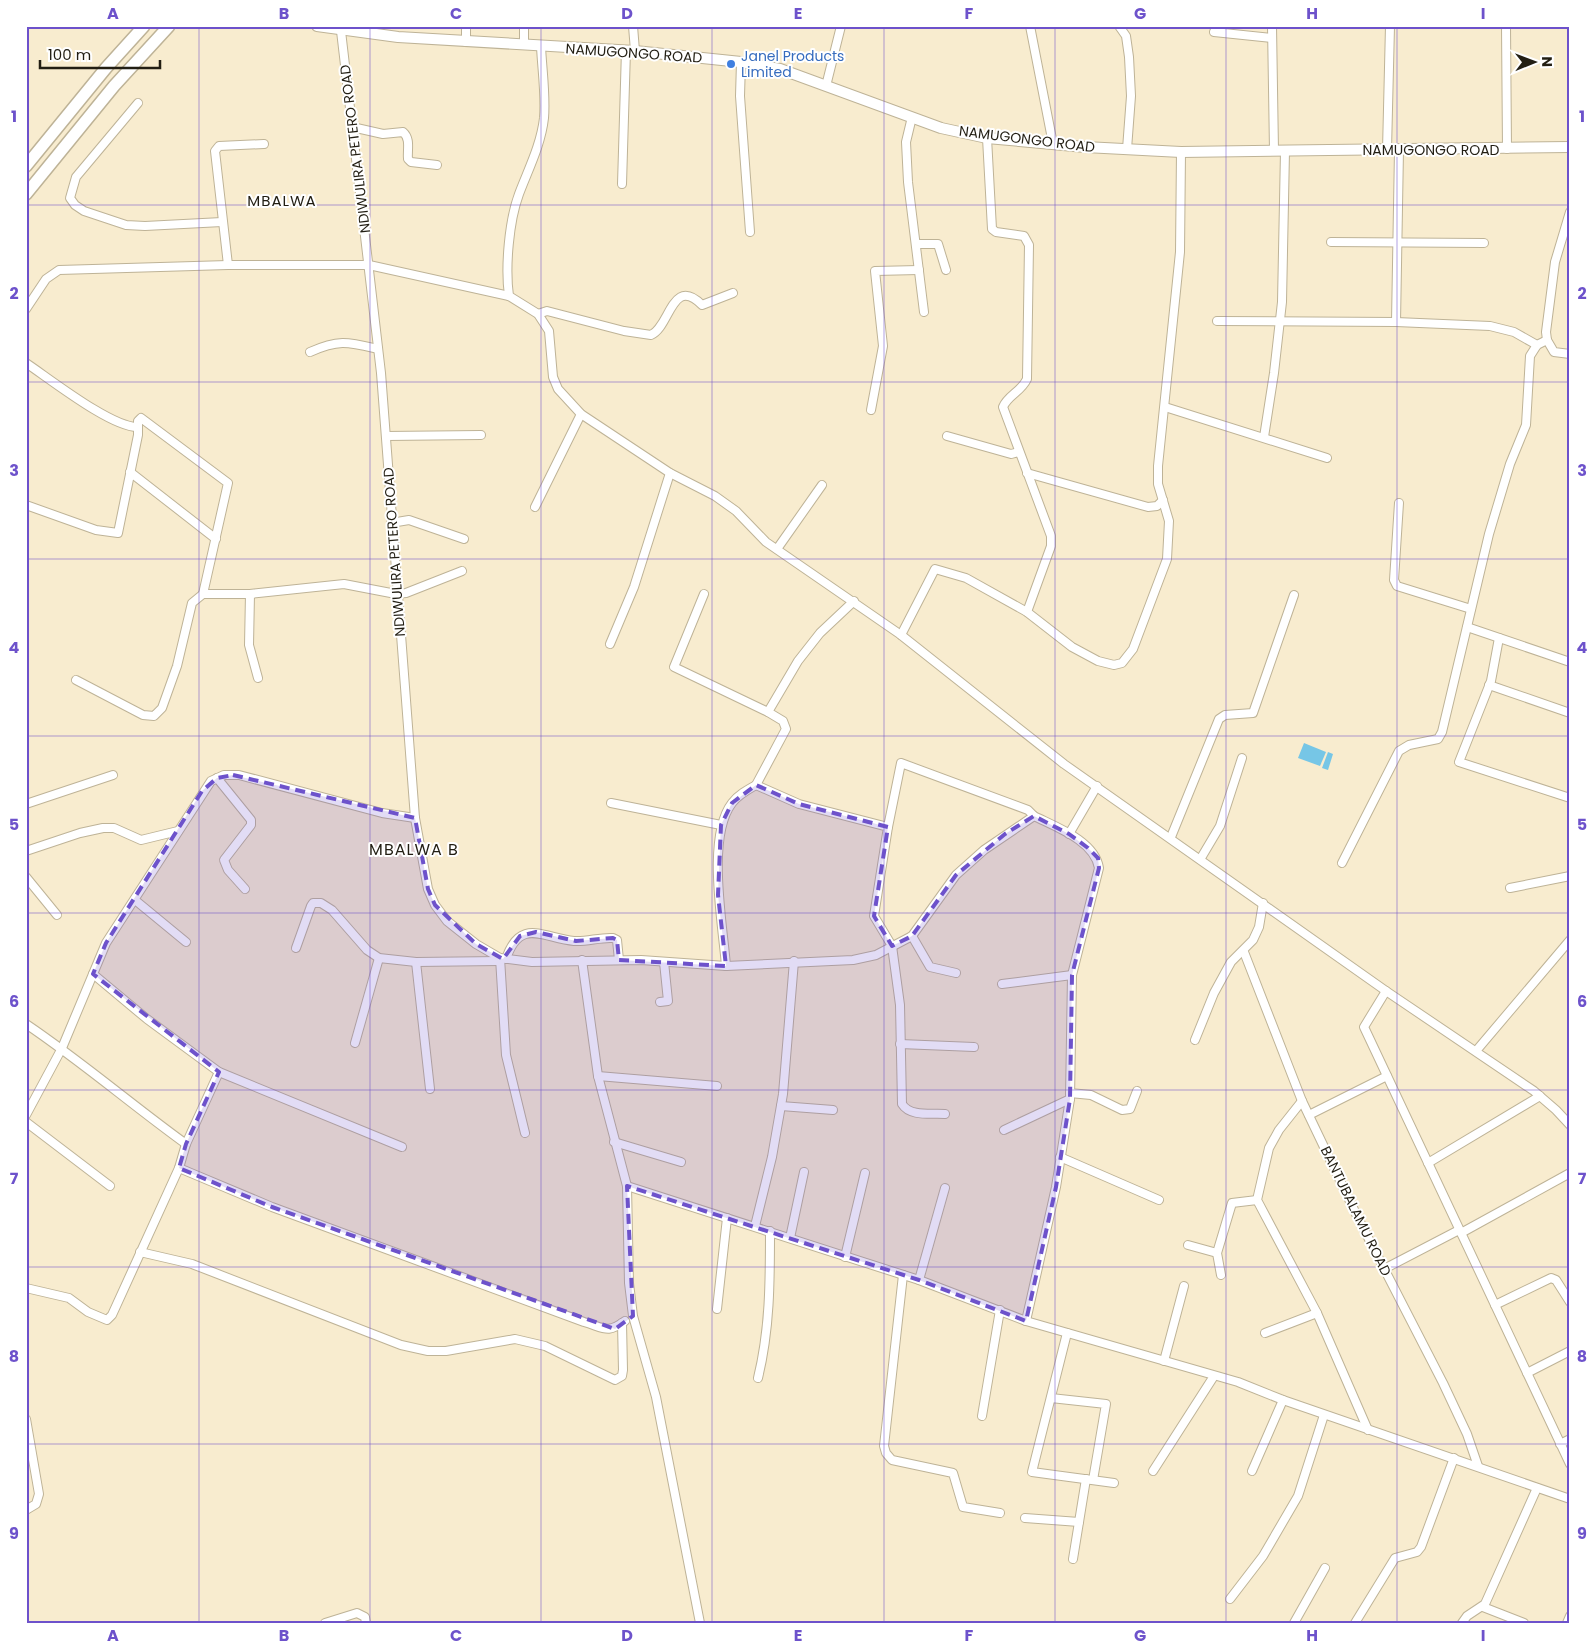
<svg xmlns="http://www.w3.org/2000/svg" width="1596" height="1649" font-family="Poppins,sans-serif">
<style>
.water{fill:#76c6e6}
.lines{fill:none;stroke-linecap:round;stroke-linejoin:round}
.minor-casing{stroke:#beb397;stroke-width:10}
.major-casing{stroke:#beb397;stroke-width:12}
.highway-casing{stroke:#beb397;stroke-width:14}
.minor{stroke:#fff;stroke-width:8}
.major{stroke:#fff;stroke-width:10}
.highway{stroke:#fff;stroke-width:11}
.marked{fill:#6d52cb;fill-opacity:0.2;stroke:#6d52cb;stroke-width:4;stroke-dasharray:10 6;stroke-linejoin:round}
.grid{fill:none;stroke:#6d52cb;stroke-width:1;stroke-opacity:0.55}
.shop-dot{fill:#3f7fe0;stroke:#fff;stroke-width:2}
.labels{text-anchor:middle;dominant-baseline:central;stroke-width:4;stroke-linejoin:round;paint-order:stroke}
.street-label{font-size:14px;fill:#221e13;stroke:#fff}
.shop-label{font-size:14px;fill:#366cbe;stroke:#fff;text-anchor:start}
.neighbourhood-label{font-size:15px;letter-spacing:1px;fill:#221e13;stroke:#fff}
.quarter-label{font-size:16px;letter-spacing:1px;fill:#221e13;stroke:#fff}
.neatline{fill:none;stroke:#6d52cb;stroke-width:2}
.grid-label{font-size:16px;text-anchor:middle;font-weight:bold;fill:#6d52cb}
</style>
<rect width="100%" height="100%" fill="#f8eccf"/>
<g class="water">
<polygon points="1304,743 1326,752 1320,766 1298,758"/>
<polygon points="1328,752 1333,754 1328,770 1322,768"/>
</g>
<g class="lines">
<defs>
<g id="minor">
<polyline points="466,26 466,42"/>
<polyline points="524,26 524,45"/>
<polyline points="633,26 635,51"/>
<polyline points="1030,26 1053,144"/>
<polyline points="1119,26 1126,36 1129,57 1131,96 1127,149"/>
<polyline points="1272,26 1274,151"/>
<polyline points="1506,26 1507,149"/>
<path d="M341 31 381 373 415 818 428 889 435 905 447 921 476 944 500 958 532 962 641 960 726 966 853 960 876 955 912 936 956 875 984 850 1034 816C1056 827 1095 841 1099 868L1072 975 1070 1099 1056 1187 1026 1321"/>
<polyline points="1214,32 1272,38"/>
<path d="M541 46C542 69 546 95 544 118 541 145 528 170 519 194 509 221 505 267 509 296L538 314 549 331 553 377 558 389 581 414 670 473 715 496 736 511 766 542 901 635 1064 764 1386 991 1534 1091 1556 1110 1570 1125"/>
<polyline points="741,62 740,96 750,232"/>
<polyline points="826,86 841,26"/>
<polyline points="138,103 76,177 70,198 75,205 84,211 126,225 145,226 222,222"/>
<polyline points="912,117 906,142 908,182 924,312"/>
<path d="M352 127 383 134 403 132C411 139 407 150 408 159L411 162 437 165"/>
<path d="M987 138 992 229 996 232 1024 236 1029 245 1027 379C1021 392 1008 395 1003 407L1051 536V546L1027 612"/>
<polyline points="264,144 219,146 215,151 228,265 369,265 509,296"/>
<polyline points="1387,150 1390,26"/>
<polyline points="622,184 626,50"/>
<polyline points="1570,212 1555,262 1546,332 1547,340 1554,352 1570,354"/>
<polyline points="1331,242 1484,243"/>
<polyline points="916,244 938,244 946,270"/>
<polyline points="26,309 46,279 59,270 228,265"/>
<path d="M538 314 547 311 624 331 651 335C670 327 672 275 702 305L733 293"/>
<polyline points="1217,321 1396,322 1490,326 1514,332 1537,345"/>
<polyline points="1396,322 1399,150"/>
<path d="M310 352C339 339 348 342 378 349"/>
<path d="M26 363C50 379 112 428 138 427"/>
<polyline points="1165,407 1327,458"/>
<polyline points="871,410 883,346 875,271 919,270"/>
<polyline points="386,436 481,435"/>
<polyline points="947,436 1011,454 1019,452"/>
<polyline points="1264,437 1274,373 1282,302 1285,151"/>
<polyline points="130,472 216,539"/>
<polyline points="1027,473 1148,507 1157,506 1163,500"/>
<polyline points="1399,503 1394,580 1397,586 1471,609"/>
<polyline points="26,505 96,530 118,533 138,435 138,421 141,418 228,483 203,594"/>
<polyline points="535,507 581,414"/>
<polyline points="391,523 409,520 464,539"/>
<polyline points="777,549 822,485"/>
<polyline points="250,594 249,645 258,678"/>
<polyline points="704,594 674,667 768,712"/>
<path d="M854 601 820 633 798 661 768 712 783 721 786 729 756 785 799 804 888 827 874 916 892 946 900 1005 902 1104C910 1117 931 1113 945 1114"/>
<polyline points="1467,627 1570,662"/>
<polyline points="901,635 935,569 966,578 1027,612 1072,647 1098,661 1114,665 1122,663 1133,649 1167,559 1169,521 1158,484 1158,466 1180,252 1181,152"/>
<polyline points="1499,638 1491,681 1459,762 1570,798"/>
<polyline points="610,644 634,587 670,473"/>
<polyline points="76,680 143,715 154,716 162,708 177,666 192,603 203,594 250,594 344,584 396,594 406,593 462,571"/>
<polyline points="1489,685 1570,713"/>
<polyline points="217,778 251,820 251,825 224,860 228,870 245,889"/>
<polyline points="611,803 721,825"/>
<polyline points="26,804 113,775"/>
<polyline points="888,827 901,763 1028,810 1034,816"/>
<polyline points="1069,834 1097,786"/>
<polyline points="1171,837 1219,719 1225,715 1253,713 1294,595"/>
<polyline points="26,851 80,833 103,828 114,828 141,840 178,831"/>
<polyline points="1201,858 1220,826 1242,758"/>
<polyline points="1342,863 1399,751 1409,745 1438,739 1442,732 1489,534 1510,464 1526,425 1530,356 1537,345 1547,340"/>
<polyline points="26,877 57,915"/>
<polyline points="1510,888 1570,876"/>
<polyline points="135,900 186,942"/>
<polyline points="912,936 930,967 956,973"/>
<polyline points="296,948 311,906 313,903 321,903 332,910 367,950 379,958 416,962 500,961"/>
<polyline points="1244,952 1302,1101 1357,1216 1443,1383 1467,1434 1478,1466"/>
<polyline points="500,958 506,1055 525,1133"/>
<path d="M506 959C520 917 543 938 574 941 587 942 600 937 613 938L617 940 619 960"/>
<polyline points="582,960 598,1076 627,1186 629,1283 633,1316 656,1397 700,1623"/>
<polyline points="416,962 430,1089"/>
<path d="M726 966C723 925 706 837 732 803 738 795 747 790 756 785"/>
<polyline points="93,974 147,1019 219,1072 402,1147"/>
<polyline points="1002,984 1072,975"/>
<polyline points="1386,991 1364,1027 1570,1464"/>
<polyline points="660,1002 668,1001 664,962"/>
<path d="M26 1024C81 1061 132 1105 186 1144"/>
<polyline points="1195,1040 1214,993 1231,962 1253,940 1259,927 1263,903"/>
<polyline points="355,1043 379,958"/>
<polyline points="900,1044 974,1047"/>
<polyline points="1476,1051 1570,940"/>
<polyline points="598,1076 717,1086"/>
<polyline points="1070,1093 1091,1095 1122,1110 1130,1109 1137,1091"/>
<polyline points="1302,1101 1279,1130 1269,1148 1257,1200 1317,1313 1368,1430"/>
<polyline points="781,1106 833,1110"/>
<polyline points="26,1115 62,1048 106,943 211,781 224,775 239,775 382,813 415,818"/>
<polyline points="1309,1115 1387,1076"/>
<polyline points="26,1122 110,1186"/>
<polyline points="1004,1130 1070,1099"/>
<polyline points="614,1142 681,1162"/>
<polyline points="1060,1157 1159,1200"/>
<polyline points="1428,1163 1540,1096"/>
<path d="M179 1168 272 1207 584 1322C605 1328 607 1334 625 1321"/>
<polyline points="627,1186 919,1280 1026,1321 1238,1382 1283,1400 1570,1499"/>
<polyline points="755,1226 772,1157 783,1094 794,961"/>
<polyline points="1461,1233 1570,1173"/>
<polyline points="790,1238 804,1172"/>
<polyline points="1188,1245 1217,1253"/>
<polyline points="140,1252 192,1264 401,1345 428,1351 446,1351 515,1339 545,1346 615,1380 622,1376 623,1370 622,1323"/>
<polyline points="845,1257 865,1173"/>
<polyline points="1384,1269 1459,1230"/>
<polyline points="903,1275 884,1446 886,1453 892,1460 953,1473 963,1507 1000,1513"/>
<polyline points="1221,1275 1217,1253 1232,1203 1257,1200"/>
<polyline points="919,1280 945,1188"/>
<polyline points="26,1288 69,1298 88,1312 107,1320 112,1315 179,1168 186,1144 219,1072"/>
<polyline points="1495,1305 1551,1278 1556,1280 1570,1302"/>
<polyline points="717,1309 727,1218"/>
<polyline points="1067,1333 1032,1472 1114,1483"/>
<polyline points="1265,1333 1317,1313"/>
<polyline points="1164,1361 1184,1286"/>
<polyline points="1527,1373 1570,1351"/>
<path d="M758 1378C770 1329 770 1281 770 1231"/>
<polyline points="1051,1398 1106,1404 1093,1480"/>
<polyline points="982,1416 1000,1310"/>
<polyline points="26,1419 39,1494 36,1504 26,1510"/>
<polyline points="1560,1444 1570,1439"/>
<polyline points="1153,1471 1214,1376"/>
<polyline points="1252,1471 1283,1400"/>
<polyline points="1025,1518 1079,1522"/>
<polyline points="1073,1559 1086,1479"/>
<polyline points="1230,1599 1263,1556 1298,1496 1324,1415"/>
<polyline points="1483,1607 1524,1623"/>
<polyline points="325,1623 357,1613 365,1617 366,1623"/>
<polyline points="1294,1623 1325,1568"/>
<polyline points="1355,1623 1395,1558 1417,1552 1421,1547 1454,1458"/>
<polyline points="1462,1623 1467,1616 1485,1604 1537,1488"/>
<polyline points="1567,1623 1570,1616"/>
</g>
<polyline id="major" points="317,26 398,37 635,51 741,62 780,69 941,128 987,138 1085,147 1181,152 1570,147"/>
<g id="highway">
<polyline points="26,166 106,68 144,26"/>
<polyline points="26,194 114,86 169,26"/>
</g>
</defs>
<use href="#minor" class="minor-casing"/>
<use href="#major" class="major-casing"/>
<use href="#highway" class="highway-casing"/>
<use href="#minor" class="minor"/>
<use href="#major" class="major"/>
<use href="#highway" class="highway"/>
</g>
<path class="marked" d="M233 775 415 818 428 889 435 905 476 944 503 959 520 936 536 932 576 941 613 938 617 940 619 960 726 966 718 895 721 825 732 803 756 785 799 804 888 827 874 916 892 946 912 936 956 875 1005 834 1034 816 1069 834 1088 848 1098 858 1099 868 1072 975 1070 1099 1056 1187 1026 1321 919 1280 627 1186 633 1316 615 1329 272 1207 179 1168 186 1144 219 1072 93 974 106 943 202 791 217 778Z"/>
<path class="grid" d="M199 26V1623M370 26V1623M541 26V1623M712 26V1623M884 26V1623M1055 26V1623M1226 26V1623M1397 26V1623M26 205H1570M26 382H1570M26 559H1570M26 736H1570M26 913H1570M26 1090H1570M26 1267H1570M26 1444H1570"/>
<circle class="shop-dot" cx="731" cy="64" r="5"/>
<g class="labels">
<g class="street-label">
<text transform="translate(634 53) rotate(4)">NAMUGONGO ROAD</text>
<text transform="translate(1027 139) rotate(7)">NAMUGONGO ROAD</text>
<text transform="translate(355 149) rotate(-97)">NDIWULIRA PETERO ROAD</text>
<text x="1431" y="150">NAMUGONGO ROAD</text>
<text transform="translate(394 552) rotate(-94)">NDIWULIRA PETERO ROAD</text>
<text transform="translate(1356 1211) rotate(64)">BANTUBALAMU ROAD</text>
</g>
<g class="shop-label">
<text x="741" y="56">Janel Products<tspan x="741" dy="16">Limited</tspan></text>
</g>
<g class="neighbourhood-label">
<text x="282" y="200">MBALWA</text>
</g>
<g class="quarter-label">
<text x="414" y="849">MBALWA B</text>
</g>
</g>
<rect width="1596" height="1649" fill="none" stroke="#ffffff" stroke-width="55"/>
<g transform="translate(1534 62) rotate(89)" stroke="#ffffff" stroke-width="4" paint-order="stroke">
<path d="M0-4L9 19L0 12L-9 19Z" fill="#221e13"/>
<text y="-8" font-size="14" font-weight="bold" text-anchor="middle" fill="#221e13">N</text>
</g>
<path d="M40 60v8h120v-8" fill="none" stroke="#221e13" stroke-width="2.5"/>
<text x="48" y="60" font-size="15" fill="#221e13" stroke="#ffffff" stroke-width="4" paint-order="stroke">100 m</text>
<rect x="28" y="28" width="1540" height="1594" class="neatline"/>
<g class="grid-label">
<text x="113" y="19">A</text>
<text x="284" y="19">B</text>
<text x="456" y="19">C</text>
<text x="627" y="19">D</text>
<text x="798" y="19">E</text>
<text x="969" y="19">F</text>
<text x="1140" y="19">G</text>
<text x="1312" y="19">H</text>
<text x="1483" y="19">I</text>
<text x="14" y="122">1</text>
<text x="1582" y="122">1</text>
<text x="14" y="299">2</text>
<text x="1582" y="299">2</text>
<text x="14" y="476">3</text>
<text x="1582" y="476">3</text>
<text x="14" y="653">4</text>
<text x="1582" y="653">4</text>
<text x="14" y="830">5</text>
<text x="1582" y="830">5</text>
<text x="14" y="1007">6</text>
<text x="1582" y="1007">6</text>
<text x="14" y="1184">7</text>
<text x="1582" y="1184">7</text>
<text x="14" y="1362">8</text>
<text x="1582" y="1362">8</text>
<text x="14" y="1539">9</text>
<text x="1582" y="1539">9</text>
<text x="113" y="1641">A</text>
<text x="284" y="1641">B</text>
<text x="456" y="1641">C</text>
<text x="627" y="1641">D</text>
<text x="798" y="1641">E</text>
<text x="969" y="1641">F</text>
<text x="1140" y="1641">G</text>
<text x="1312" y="1641">H</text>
<text x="1483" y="1641">I</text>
</g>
</svg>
